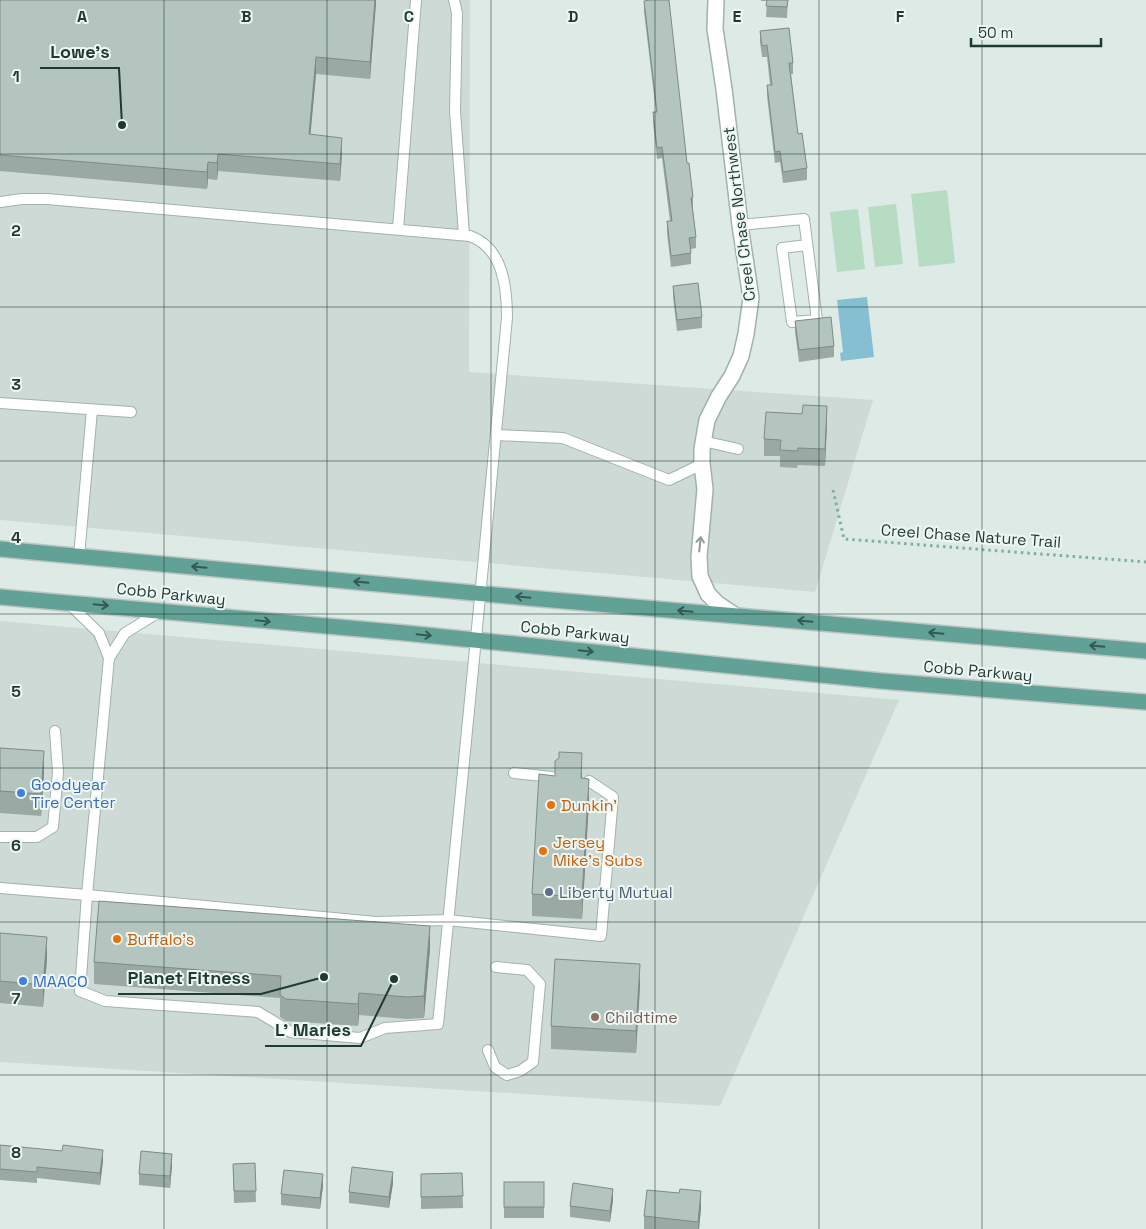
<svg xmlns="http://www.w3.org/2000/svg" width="1146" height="1229" font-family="'Space Grotesk',sans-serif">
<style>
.built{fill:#cddad5}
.green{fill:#b6dcc4}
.water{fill:#85bfd1}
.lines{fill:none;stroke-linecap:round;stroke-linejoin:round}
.lane-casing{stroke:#a1b2ad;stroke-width:12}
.street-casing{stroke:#a1b2ad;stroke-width:18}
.primary-casing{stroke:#bcc4c2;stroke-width:18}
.path{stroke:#7eafa3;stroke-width:3;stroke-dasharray:2.5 4;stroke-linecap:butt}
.lane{stroke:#fff;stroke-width:10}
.street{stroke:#fff;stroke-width:15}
.primary{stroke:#62a196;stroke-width:15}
.wall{fill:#9ba9a4}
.shaded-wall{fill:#7e8a86}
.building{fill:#b4c5bf;stroke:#7e8a86}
.oneway{stroke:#8f9c9a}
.oneway2{stroke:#335952}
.grid{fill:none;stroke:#1f3a35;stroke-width:1;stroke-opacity:0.55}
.shop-dot{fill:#3f7fe0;stroke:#eff7f4;stroke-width:2}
.food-dot{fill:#e8710a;stroke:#eff7f4;stroke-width:2}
.service-dot{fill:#5c6f8a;stroke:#eff7f4;stroke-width:2}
.education-dot{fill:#8d6e63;stroke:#eff7f4;stroke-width:2}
.labels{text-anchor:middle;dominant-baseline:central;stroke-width:4;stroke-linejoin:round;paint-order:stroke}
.street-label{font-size:16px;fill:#1f3a35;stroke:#eff7f4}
.shop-label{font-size:16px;fill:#366cbe;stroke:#eff7f4;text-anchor:start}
.food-label{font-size:16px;fill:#c56008;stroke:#eff7f4;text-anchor:start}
.service-label{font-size:16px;fill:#4e5e75;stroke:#eff7f4;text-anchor:start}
.education-label{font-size:16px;fill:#785e54;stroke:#eff7f4;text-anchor:start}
.grid-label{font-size:16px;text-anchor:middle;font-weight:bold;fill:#1f3a35;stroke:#eff7f4;stroke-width:4;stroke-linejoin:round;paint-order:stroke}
.leader{fill:none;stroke:#1f3a35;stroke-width:2}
.callout-dot{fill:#1f3a35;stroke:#eff7f4;stroke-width:2}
.callout-label{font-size:18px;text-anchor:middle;font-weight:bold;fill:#1f3a35;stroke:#eff7f4;stroke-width:4;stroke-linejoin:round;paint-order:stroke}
</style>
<rect width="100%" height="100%" fill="#deeae6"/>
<g class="built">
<polygon points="0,0 470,0 469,372 873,400 815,592 0,520"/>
<polygon points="0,621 899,700 720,1106 0,1062"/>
</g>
<g class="green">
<polygon points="947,190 955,263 919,267 911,194"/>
<polygon points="896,204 903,264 875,267 868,207"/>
<polygon points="858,209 865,269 837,272 830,212"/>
</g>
<polygon class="water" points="867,297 874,357 841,361 840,353 843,352 837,300"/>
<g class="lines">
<defs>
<g id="lane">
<polyline points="454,0 457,13 455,111 464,235"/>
<path d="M0 202 22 199H47L470 236C503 248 507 287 507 318 485 553 461 789 438 1024L385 1028 360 1038 291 1032 258 1012 105 1001 80 991 87 895 376 922 448 920 601 936 613 797 589 781"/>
<polyline points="740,225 804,219 817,320 792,322 782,248 807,245"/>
<polyline points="398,229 416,0"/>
<polyline points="0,403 131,412"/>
<polyline points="496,435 563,438 669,480 702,464"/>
<polyline points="703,441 738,449"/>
<polyline points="79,556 92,410"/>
<polyline points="68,603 99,633 109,658 125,633 161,611"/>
<polyline points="514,773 552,777"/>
<polyline points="0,837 37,837 53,827 58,772 55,731"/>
<polyline points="0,888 87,895 109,658"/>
<polyline points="488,1050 495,1067 507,1075 520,1071 533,1062 540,984 527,970 496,967"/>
</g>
<polyline id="street" points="716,0 715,29 724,89 740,225 751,298 746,334 741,356 732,376 719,396 707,420 702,449 702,464 705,489 699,557 700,576 708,594 718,604 733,614"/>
<g id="primary">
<polyline points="0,549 529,598 1146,651"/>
<polyline points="0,597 405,633 881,681 1146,702"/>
</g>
</defs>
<use href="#lane" class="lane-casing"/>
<use href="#street" class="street-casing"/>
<use href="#primary" class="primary-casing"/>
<polyline class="path" points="833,490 844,539 1146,562"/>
<use href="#lane" class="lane"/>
<use href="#street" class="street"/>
<use href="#primary" class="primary"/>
</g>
<g class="wall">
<polygon points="0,0 376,0 370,79 316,74 310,134 342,154 340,181 218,171 217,180 208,179 207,189 0,171"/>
<polygon points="761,0 788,0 787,18 766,17 767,1 761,1"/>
<polygon points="644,1 687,163 693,197 693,209 696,237 696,248 691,249 691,264 671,267 667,233 667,221 670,221 662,158 657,159 653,123 653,112 656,112 644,12"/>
<polygon points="760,31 793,63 793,74 791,74 798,134 807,168 807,180 783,183 780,162 775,163 767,96 767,85 770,85 767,57 762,57 760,42"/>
<polygon points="673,286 702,317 702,328 677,331 673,297"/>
<polygon points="795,321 834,346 834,357 799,362 795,332"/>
<polygon points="827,423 825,466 798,465 797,468 780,467 780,456 764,456 764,439"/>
<polygon points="0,748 44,773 41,816 0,813"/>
<polygon points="582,778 589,801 582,919 532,916 532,894"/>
<polygon points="0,933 47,959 43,1007 0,1003"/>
<polygon points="430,948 424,1018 407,1019 359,1015 358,1026 286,1021 280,1017 280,998 94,984 94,962"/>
<polygon points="640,986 636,1053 551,1049 551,1026"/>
<polygon points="0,1145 103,1161 100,1185 37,1178 37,1183 0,1180"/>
<polygon points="255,1163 256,1202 234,1203 233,1164"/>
<polygon points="172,1165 170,1188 139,1185 139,1174"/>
<polygon points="462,1173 463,1208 421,1209 421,1174"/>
<rect x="504" y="1182" width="40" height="36"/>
<polygon points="393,1183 389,1208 349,1203 349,1192"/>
<polygon points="323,1186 320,1209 281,1205 281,1194"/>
<polygon points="613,1200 610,1222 570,1217 570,1206"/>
<polygon points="701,1208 699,1229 644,1229 644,1216"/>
</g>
<g class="shaded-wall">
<polygon points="375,0 376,0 376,4 370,79 370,62"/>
<polygon points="316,57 316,74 309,151 309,134"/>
<polygon points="342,138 342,154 340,181 340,164"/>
<polygon points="218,154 218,171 217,180 217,163"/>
<polygon points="208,162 208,179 207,189 207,172"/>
<polygon points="827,406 827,423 825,466 825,449"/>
<polygon points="44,751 44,773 41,816 41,794"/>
<polygon points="582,753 582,775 581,800 581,778"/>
<polygon points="589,779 589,801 582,919 582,897"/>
<polygon points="430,926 430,948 424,1018 424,996"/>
<polygon points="47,937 47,959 43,1007 43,985"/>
<polygon points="640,964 640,986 636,1053 636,1031"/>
<polygon points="359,993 359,1015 358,1026 358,1004"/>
<polygon points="103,1150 103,1161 100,1185 100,1173"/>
<polygon points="172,1154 172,1165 170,1188 170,1176"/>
<polygon points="393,1172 393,1183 389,1208 389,1197"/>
<polygon points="323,1174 323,1186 320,1209 320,1198"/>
<polygon points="613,1189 613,1200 610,1222 610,1211"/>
<polygon points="701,1191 701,1208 699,1229 698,1229"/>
</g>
<g class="building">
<polygon points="0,0 375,0 370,62 316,57 309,134 342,138 340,164 218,154 217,163 208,162 207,172 0,155"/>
<polygon points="650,0 669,0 687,163 689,163 693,197 691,198 696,237 689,238 691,253 671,256 667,221 672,221 662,147 657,148 653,112 657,112 644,1"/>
<polygon points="767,0 788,0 787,7 766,6"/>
<polygon points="789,28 793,63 789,63 798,134 802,133 807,168 783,172 780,151 775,152 767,85 772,85 767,45 762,46 760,31"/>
<polygon points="698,283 702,317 677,320 673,286"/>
<polygon points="831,317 834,346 799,350 795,321"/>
<polygon points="803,405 827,406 825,449 798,448 797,451 780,450 781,440 764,439 766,412 802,414"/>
<polygon points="0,748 44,751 41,794 0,791"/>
<polygon points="559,752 582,753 581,778 589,779 582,897 532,894 539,774 555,776 555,761 559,758"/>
<polygon points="99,901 430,926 424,996 407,997 359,993 358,1004 286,999 280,995 281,976 94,962"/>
<polygon points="0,933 47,937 43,985 0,981"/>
<polygon points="555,959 640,964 636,1031 551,1026"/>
<polygon points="0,1145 62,1151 63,1145 103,1150 100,1173 37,1167 37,1172 0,1169"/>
<polygon points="141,1151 172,1154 170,1176 139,1174"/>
<polygon points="255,1163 256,1191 234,1191 233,1164"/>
<polygon points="352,1167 393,1172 389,1197 349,1192"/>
<polygon points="284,1170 323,1174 320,1198 281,1194"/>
<polygon points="462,1173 463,1196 421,1197 421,1174"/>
<rect x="504" y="1182" width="40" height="25"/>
<polygon points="573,1183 613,1189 610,1211 570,1206"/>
<polygon points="680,1189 701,1191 698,1222 644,1216 647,1190 679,1193"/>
</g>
<defs><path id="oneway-shaft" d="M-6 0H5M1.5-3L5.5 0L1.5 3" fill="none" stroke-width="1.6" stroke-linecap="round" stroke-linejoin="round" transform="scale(1.25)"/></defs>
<use class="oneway" href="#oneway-shaft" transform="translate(700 544) rotate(-84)"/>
<g class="oneway2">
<use href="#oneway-shaft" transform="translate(199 567) rotate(-175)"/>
<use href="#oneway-shaft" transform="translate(361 582) rotate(-175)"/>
<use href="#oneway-shaft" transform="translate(523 597) rotate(-175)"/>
<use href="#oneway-shaft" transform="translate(101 605) rotate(5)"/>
<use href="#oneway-shaft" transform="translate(685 611) rotate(-175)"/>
<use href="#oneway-shaft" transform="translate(263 621) rotate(6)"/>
<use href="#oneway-shaft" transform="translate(805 621) rotate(-175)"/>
<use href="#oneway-shaft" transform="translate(936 633) rotate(-175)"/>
<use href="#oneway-shaft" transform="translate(424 635) rotate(6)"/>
<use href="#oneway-shaft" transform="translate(1097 646) rotate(-175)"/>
<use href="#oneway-shaft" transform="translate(586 651) rotate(6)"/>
</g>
<path class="grid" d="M164 0V1229M327 0V1229M491 0V1229M655 0V1229M819 0V1229M982 0V1229M0 154H1146M0 307H1146M0 461H1146M0 614H1146M0 768H1146M0 922H1146M0 1075H1146"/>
<g class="shop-dot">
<circle cx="21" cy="793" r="5"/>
<circle cx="23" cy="981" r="5"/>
</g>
<g class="food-dot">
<circle cx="551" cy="805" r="5"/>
<circle cx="543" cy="851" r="5"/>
<circle cx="117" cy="939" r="5"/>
</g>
<circle class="service-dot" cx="549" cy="892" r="5"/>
<circle class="education-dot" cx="595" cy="1017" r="5"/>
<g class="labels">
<g class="street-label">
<text transform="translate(739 214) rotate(-97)">Creel Chase Northwest</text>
<text transform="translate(971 536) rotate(4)">Creel Chase Nature Trail</text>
<text transform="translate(171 594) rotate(6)">Cobb Parkway</text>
<text transform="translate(575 632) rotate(6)">Cobb Parkway</text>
<text transform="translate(978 671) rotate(5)">Cobb Parkway</text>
</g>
<g class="shop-label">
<text x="31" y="784">Goodyear<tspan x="31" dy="18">Tire Center</tspan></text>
<text x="33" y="981">MAACO</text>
</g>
<g class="food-label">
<text x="561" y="805">Dunkin'</text>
<text x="553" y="842">Jersey<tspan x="553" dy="18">Mike's Subs</tspan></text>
<text x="127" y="939">Buffalo's</text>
</g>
<g class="service-label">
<text x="559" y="892">Liberty Mutual</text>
</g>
<g class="education-label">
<text x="605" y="1017">Childtime</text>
</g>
</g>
<g class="grid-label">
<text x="82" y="22">A</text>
<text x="246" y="22">B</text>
<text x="409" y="22">C</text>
<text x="573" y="22">D</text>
<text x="737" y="22">E</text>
<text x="900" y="22">F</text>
<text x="16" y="82">1</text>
<text x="16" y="236">2</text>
<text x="16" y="390">3</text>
<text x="16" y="543">4</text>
<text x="16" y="697">5</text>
<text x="16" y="851">6</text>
<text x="16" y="1004">7</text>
<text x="16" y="1158">8</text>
</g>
<path class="leader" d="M122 125L119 68H40M324 977L261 994H118M394 979L361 1046H265"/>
<g class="callout-dot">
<circle cx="122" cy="125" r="5"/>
<circle cx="324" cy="977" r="5"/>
<circle cx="394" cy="979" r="5"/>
</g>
<g class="callout-label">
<text x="80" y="58">Lowe's</text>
<text x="189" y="984">Planet Fitness</text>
<text x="313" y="1036">L' Maries</text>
</g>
<path d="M971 38v8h130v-8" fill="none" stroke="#1f3a35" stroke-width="2.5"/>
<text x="978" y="38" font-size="15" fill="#1f3a35" stroke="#eff7f4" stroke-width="4" paint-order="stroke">50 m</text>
</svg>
